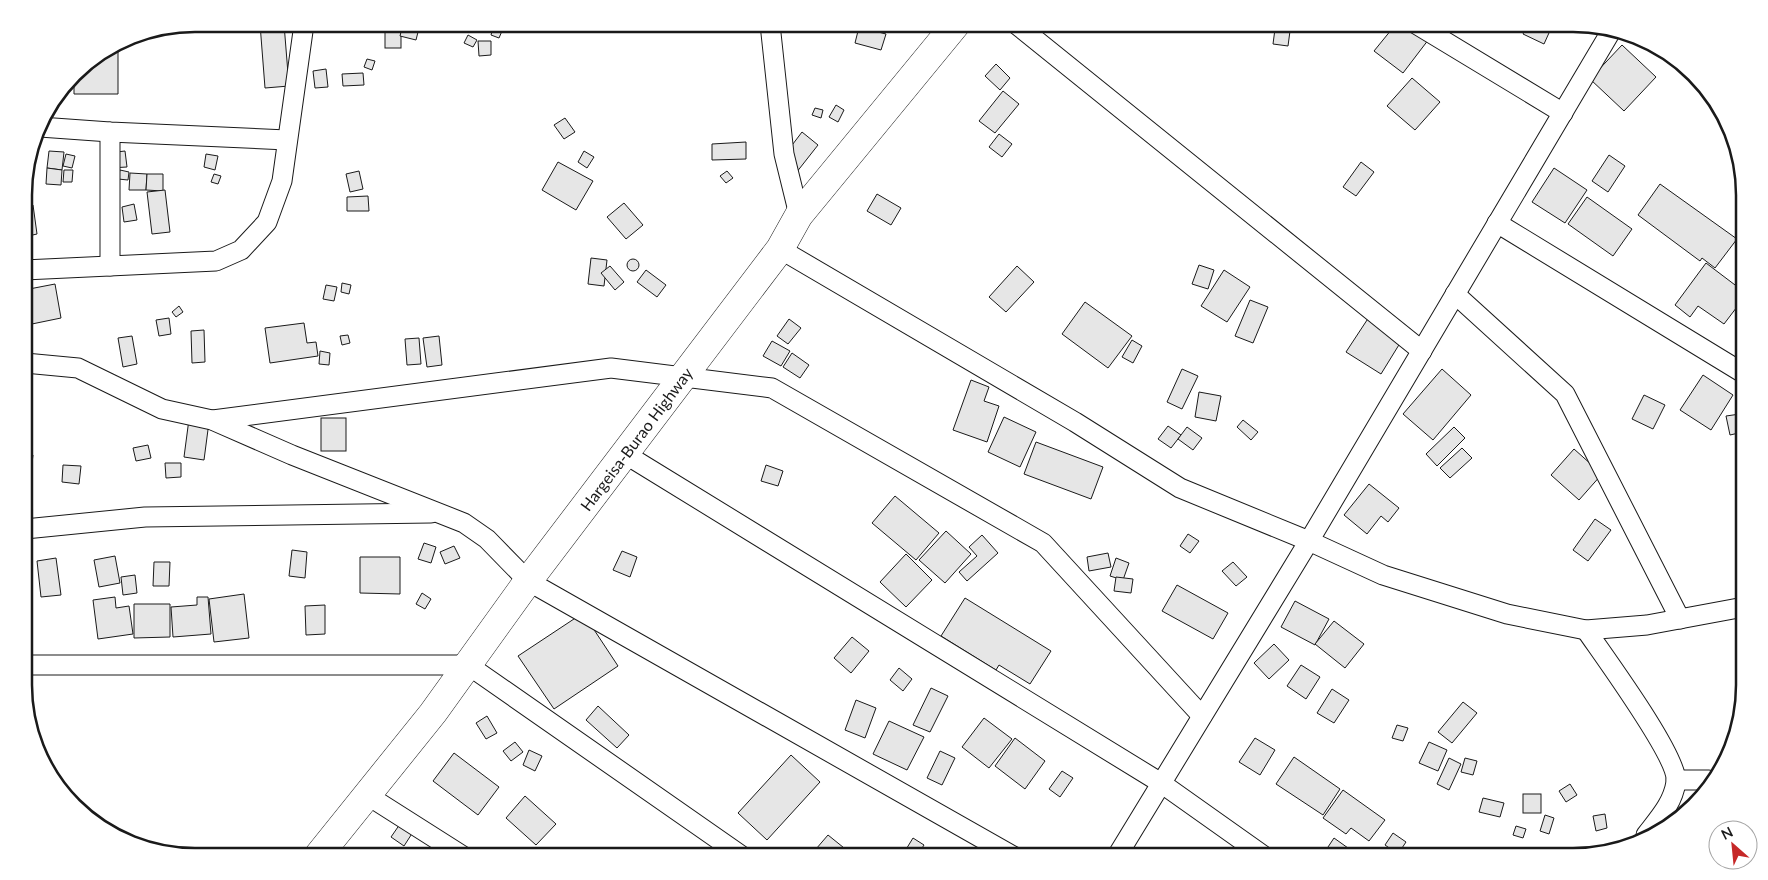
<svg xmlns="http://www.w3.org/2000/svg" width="1768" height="880" font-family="Lato,sans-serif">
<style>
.building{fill:#e6e6e6;stroke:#1a1a1a}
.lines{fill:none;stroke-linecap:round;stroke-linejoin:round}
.minor-casing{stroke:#1a1a1a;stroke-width:21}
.trunk-casing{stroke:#1a1a1a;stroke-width:29}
.minor{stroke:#fff;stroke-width:19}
.trunk{stroke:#fff;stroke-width:28}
.labels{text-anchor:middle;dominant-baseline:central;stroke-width:4;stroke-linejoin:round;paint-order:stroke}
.street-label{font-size:16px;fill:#1a1a1a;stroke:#fff}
.rim{fill:none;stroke:#1a1a1a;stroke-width:2.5}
</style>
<rect width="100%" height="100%" fill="#fff"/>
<g class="building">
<polygon points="260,24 284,24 289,86 265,88"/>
<polygon points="347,24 367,24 367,29 348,31"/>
<rect x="385" y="24" width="16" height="24"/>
<polygon points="403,24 420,24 416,40 400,36"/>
<polygon points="438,24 446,24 444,31 436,29"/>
<polygon points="1278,24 1302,24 1300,31"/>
<polygon points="1396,24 1417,24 1432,35 1403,73 1374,51"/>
<polygon points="1528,24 1553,24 1544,44 1523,34"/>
<polygon points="859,27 886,34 881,50 855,43"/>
<polygon points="493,28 502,31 499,38 491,35"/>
<polygon points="1275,29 1290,31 1288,46 1273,44"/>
<polygon points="468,35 477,40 473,47 464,43"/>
<polygon points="478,41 491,41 491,55 479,56"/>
<polygon points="118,44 118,94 74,94 74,78 82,67"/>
<polygon points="1622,45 1656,77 1624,111 1590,79"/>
<polygon points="367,59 375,61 372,70 364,67"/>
<polygon points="996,64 1010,78 1000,90 985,76"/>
<polygon points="326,69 328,87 315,88 313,71"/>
<polygon points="363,73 364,85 343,86 342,74"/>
<polygon points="1412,78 1440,102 1415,130 1387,106"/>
<polygon points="1003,91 1019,104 995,133 979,121"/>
<polygon points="836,105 844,110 838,122 829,117"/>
<polygon points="815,108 823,110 821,118 812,115"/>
<polygon points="565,118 575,132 564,139 554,125"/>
<polygon points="802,132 818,145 796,173 780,161"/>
<polygon points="999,134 1012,144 1002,157 989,147"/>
<polygon points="746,142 746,159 712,160 712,144"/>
<polygon points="49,151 64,152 62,170 47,168"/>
<polygon points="125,151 127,167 109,168 108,153"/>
<polygon points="584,151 594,157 587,168 578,162"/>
<polygon points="66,154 75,156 72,168 63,166"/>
<polygon points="206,154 218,156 215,170 204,167"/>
<polygon points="1609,155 1625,166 1608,192 1592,181"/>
<polygon points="558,162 593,181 576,210 542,190"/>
<polygon points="1361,162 1374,172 1356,196 1343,187"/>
<polygon points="47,168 62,170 61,185 46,184"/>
<polygon points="1554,168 1587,190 1565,223 1532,202"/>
<polygon points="64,170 73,170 72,182 63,182"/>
<polygon points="120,170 129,172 128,180 118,179"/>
<polygon points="359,171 363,189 350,192 346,174"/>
<polygon points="727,171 733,178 726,183 720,176"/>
<polygon points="130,173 147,174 146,190 129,190"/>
<polygon points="147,174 163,174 163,191 146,190"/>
<polygon points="214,174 221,176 218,184 211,182"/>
<polygon points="1660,184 1737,239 1715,268 1702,258 1700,261 1638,215"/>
<polygon points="165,190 170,232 152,234 147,192"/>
<polygon points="877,194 901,208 891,225 867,211"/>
<polygon points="368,196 369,211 347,211 347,197"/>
<polygon points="1587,197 1632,229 1613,256 1568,224"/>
<polygon points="624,203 643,225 626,239 607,217"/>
<polygon points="134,204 137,220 124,222 122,207"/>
<polygon points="33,205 37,234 24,237 24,206"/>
<polygon points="591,258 607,260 604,286 588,284"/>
<circle cx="633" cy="265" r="6"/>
<polygon points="1706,263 1743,291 1743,299 1724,324 1698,306 1690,317 1675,305"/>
<polygon points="1199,265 1214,270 1208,289 1192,284"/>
<polygon points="610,266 624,282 615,290 601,273"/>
<polygon points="1017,266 1034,282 1006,312 989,297"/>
<polygon points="646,270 666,285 657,297 637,282"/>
<polygon points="1224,270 1250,287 1227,322 1201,306"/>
<polygon points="342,283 351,285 349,294 341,292"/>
<polygon points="55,284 61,318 27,325 24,290"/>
<polygon points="326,285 337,287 334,301 323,299"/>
<polygon points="1250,300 1268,307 1253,343 1235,336"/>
<polygon points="1085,302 1132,336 1108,368 1062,334"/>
<polygon points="179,306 183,312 176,317 172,312"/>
<polygon points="1371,314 1405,335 1381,374 1346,352"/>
<polygon points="169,318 171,334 159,336 156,320"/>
<polygon points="789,319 801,328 788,344 777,336"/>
<polygon points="304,323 307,343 316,342 318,356 270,363 265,328"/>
<polygon points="204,330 205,362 192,363 191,331"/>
<polygon points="348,335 350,343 342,345 340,336"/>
<polygon points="132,336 137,364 123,367 118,338"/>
<polygon points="439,336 442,365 427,367 423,338"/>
<polygon points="419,338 421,364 407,365 405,339"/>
<polygon points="1132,340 1142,346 1133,363 1122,357"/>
<polygon points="772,341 790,351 781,366 763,356"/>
<polygon points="320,351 330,353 329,365 319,364"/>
<polygon points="792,353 809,365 800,378 783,367"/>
<polygon points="1182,369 1198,376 1182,409 1167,402"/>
<polygon points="1442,369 1471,395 1433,440 1403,414"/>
<polygon points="1703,375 1733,395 1711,430 1680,410"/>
<polygon points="971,380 989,387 984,401 999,406 987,442 953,430"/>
<polygon points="1199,392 1221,396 1216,421 1195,417"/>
<polygon points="1644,395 1665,405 1653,429 1632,419"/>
<polygon points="1740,414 1743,432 1730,435 1726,416"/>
<polygon points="1004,417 1036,432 1020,467 988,452"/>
<rect x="321" y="418" width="25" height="33"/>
<polygon points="189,419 209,422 204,460 184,457"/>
<polygon points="1243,420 1258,432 1251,440 1237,427"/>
<polygon points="1168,426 1181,435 1171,448 1158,439"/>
<polygon points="1187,427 1202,438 1193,450 1178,439"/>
<polygon points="1454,427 1465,438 1437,466 1426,454"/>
<polygon points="1036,442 1103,467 1091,499 1024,474"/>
<polygon points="148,445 151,458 136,461 133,448"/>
<polygon points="1462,448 1472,458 1450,478 1440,468"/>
<polygon points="1574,449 1602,474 1579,500 1551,475"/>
<polygon points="25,454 33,455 32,463 25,463"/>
<polygon points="165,463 181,463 181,477 166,478"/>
<polygon points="63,465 81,466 79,484 62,482"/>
<polygon points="766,465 783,471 778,486 761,481"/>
<polygon points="1369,484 1399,508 1388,522 1381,516 1367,534 1344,515"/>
<polygon points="895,496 939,533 916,560 872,523"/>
<polygon points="1595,519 1611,530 1588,561 1573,550"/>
<polygon points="946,531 971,554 945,583 919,560"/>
<polygon points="1188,534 1199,541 1190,553 1180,546"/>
<polygon points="982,535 998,553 967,581 959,572 977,556 969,547"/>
<polygon points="424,543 436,547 431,563 418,559"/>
<polygon points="454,546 460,558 445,564 440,552"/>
<polygon points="292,550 307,552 305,578 289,576"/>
<polygon points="622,551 637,557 630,577 613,570"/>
<polygon points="1108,553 1111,567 1089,571 1087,557"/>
<polygon points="906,554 932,580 906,607 880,582"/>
<polygon points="115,556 120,583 99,587 94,560"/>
<polygon points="360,557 400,557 400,594 360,593"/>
<polygon points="56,558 61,595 41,597 37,561"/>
<polygon points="1116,558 1129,563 1123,580 1110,576"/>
<polygon points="154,562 170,562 169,586 153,586"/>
<polygon points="1233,562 1247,577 1236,586 1222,571"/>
<polygon points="135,575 137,593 123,595 121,577"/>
<polygon points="1116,577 1133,579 1131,593 1114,591"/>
<polygon points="1177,585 1228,613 1213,639 1162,611"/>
<polygon points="422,593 431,599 425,609 416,604"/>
<polygon points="244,594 249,638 214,642 209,599"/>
<polygon points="115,597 116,608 129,606 133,634 98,639 93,600"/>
<polygon points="197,597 208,597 211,634 173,637 171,607 197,605"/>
<polygon points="965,598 1051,651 1030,684 999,665 996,670 941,636"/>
<polygon points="1295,601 1329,619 1315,645 1281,627"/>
<polygon points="134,604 170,604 170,637 134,638"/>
<polygon points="325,605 325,634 306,635 305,606"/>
<polygon points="583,613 618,666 554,709 518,656"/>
<polygon points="1334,621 1364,644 1345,668 1315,644"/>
<polygon points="852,637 869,651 851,673 834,658"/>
<polygon points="1274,644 1289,660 1269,679 1254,663"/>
<polygon points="1301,665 1320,677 1306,699 1287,686"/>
<polygon points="899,668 912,679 903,691 890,680"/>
<polygon points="931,688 948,696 930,732 913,725"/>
<polygon points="1332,689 1349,700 1334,723 1317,713"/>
<polygon points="856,700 876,708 865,738 845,730"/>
<polygon points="1463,702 1477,713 1452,743 1438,732"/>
<polygon points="598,706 629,735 617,748 586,720"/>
<polygon points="487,716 497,733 486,739 476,723"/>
<polygon points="984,718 1012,739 989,768 962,747"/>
<polygon points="889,721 924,737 907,770 873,754"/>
<polygon points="1397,725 1408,728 1403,741 1392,738"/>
<polygon points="1015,738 1045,761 1025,789 995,766"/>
<polygon points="1255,738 1275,750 1260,775 1239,762"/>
<polygon points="515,742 523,752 511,761 503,751"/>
<polygon points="1429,742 1447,750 1438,771 1419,763"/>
<polygon points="529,750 542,756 535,771 523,765"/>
<polygon points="940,751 955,758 942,785 927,778"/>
<polygon points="454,753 499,787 478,815 433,781"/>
<polygon points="791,755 820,782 767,840 738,813"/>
<polygon points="1294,757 1340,789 1323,815 1276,784"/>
<polygon points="1449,758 1461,764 1449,790 1437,784"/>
<polygon points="1465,758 1477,761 1473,775 1461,772"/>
<polygon points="1062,771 1073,778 1060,797 1049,789"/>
<polygon points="1570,784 1577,795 1566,802 1559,791"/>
<polygon points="1343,790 1385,820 1369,841 1351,828 1346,834 1323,818"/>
<rect x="1523" y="794" width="18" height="19"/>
<polygon points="525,796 556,824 536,845 506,818"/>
<polygon points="1483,798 1504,803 1500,817 1479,812"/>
<polygon points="1605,814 1607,828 1596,831 1593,816"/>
<polygon points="1545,815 1554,818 1549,834 1540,831"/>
<polygon points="400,824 413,832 404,846 391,837"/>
<polygon points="1516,826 1526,829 1523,838 1513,835"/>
<polygon points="1393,833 1406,842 1398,854 1385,845"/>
<polygon points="828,835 854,856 810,856"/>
<polygon points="913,838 924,845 917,856 905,851"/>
<polygon points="1334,838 1348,848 1342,856 1322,856"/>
<polygon points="1400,849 1411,856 1396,856"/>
<polygon points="1573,849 1588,854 1570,856"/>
</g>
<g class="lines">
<defs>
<g id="minor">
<polyline points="770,24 784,154 799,215"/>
<polyline points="1016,24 1422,351"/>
<polyline points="1416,24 1563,113"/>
<polyline points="40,127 110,132 287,140"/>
<polyline points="1497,223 1743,373"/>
<polyline points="780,249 1075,422 1180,488 1309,541 1383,575 1507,614 1586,630 1647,625 1744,607"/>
<polyline points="110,266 110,132"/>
<polyline points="24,270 216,261 241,250 267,222 282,181 304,24"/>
<polyline points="1455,294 1565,394 1680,619"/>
<polyline points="25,363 78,368 162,409 212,420 292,455 464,523 487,539 528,581 1013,856"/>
<polyline points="213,420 611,368 772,388 1043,543 1202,716"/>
<polyline points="625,454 1161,783 1264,856"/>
<polyline points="25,529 145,517 431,513"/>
<path d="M1586 630C1603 655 1679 758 1676 782 1673 803 1659 818 1646 835"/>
<polyline points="25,665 468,665 742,856"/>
<polyline points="1676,780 1709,780"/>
<polyline points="367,795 463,856"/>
<polyline points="1117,856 1309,541 1610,33"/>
</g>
<polyline id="trunk" points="318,856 433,713 528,581 780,249 799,215 956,24"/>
</defs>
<use href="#minor" class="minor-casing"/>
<use href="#trunk" class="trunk-casing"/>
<use href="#minor" class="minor"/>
<use href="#trunk" class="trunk"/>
</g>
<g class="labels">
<g class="street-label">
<text transform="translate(636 439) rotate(-53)">Hargeisa-Burao Highway</text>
</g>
</g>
<path d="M0 0H1768V880H0ZM195 32H1573A163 163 0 0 1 1736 195V685A163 163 0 0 1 1573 848H195A163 163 0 0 1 32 685V195A163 163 0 0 1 195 32Z" fill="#fff" fill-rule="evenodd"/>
<path class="rim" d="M195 32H1573A163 163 0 0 1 1736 195V685A163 163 0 0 1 1573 848H195A163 163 0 0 1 32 685V195A163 163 0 0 1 195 32Z"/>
<g transform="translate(1733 845) rotate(333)"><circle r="24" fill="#ffffff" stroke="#a3a3a3"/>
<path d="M0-4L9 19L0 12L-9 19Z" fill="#c62828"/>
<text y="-8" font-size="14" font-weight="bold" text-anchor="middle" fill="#1a1a1a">N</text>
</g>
</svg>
